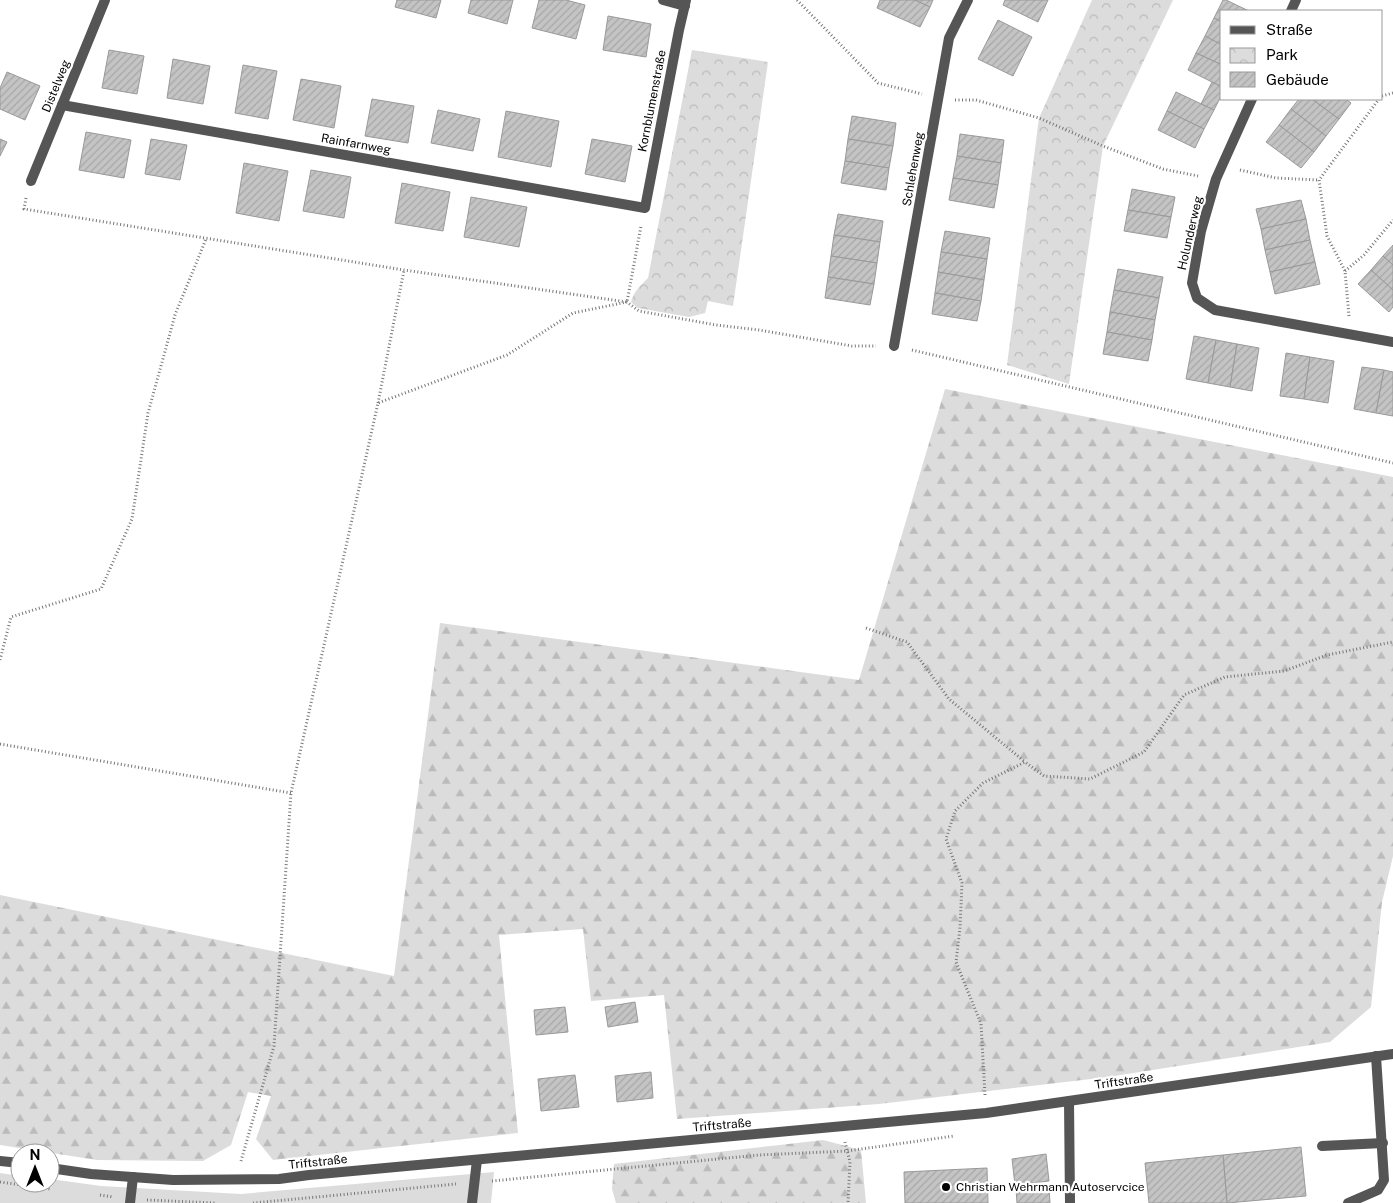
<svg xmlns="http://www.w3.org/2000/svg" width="1393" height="1203" font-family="'Public Sans',sans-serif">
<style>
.forest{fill:url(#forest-firs)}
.park{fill:url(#park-crowns)}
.pitch{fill:#dcdcdc}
.building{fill:url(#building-hatch);stroke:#999}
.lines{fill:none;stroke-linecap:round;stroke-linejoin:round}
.path{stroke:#777;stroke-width:3;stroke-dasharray:1 2.5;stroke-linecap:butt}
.service{stroke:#555;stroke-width:10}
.minor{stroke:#555;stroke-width:10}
.poi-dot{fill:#000;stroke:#fff;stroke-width:2}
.labels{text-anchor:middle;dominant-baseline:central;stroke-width:4.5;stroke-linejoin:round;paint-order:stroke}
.street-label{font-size:12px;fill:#000;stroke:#fff}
.poi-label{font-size:12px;fill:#000;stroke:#fff;text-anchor:start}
</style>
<defs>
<pattern id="forest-firs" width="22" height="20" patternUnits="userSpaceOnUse" patternTransform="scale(1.25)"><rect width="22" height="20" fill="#dcdcdc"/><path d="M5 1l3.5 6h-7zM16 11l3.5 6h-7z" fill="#bbb"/></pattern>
<pattern id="park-crowns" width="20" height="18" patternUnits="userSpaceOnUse" patternTransform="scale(1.25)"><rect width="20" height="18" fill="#dcdcdc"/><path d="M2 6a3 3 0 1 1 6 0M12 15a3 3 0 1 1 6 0" fill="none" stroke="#bbb"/></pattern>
<pattern id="building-hatch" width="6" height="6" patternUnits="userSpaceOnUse" patternTransform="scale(1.25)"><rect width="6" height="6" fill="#c4c4c4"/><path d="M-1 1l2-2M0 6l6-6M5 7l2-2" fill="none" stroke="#a7a7a7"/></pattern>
</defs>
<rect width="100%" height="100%" fill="#fff"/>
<g class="forest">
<polygon points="945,389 1393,477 1393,856 1382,902 1371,1007 1330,1042 1108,1077 879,1104 677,1119 664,995 591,1001 583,929 499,935 518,1133 273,1160 256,1139 271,1096 248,1092 231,1145 203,1161 97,1160 0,1145 0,895 394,976 440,623 859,680"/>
<polygon points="823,1140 861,1150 866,1203 616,1203 612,1189 614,1164"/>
</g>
<g class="park">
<polygon points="1092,0 1173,0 1103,146 1069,384 1007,365 1039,118"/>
<path d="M692 50 768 62 733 306 708 301 705 313 689 317 638 308 631 302C634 291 641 285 648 278Z"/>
</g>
<polygon class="pitch" points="494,1172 491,1203 0,1203 0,1173 20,1176 20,1183 50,1183 50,1179 101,1186 241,1194"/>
<g class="building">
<polygon points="397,0 441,0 436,18 395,7"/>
<polygon points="471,0 513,0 507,24 468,13"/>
<polygon points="539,0 566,0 585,5 576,39 532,28"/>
<polygon points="880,0 915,0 930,7 920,27 877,8"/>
<polygon points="915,0 933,0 930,7"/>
<polygon points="1005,0 1048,0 1038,22 1003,5"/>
<polygon points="1223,0 1226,0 1249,11 1222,11 1222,22 1214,18"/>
<polygon points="608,16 651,24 646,57 603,50"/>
<polygon points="1214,18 1222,22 1222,45 1205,36"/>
<polygon points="998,20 1032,37 1013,76 978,59"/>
<polygon points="1205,36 1222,45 1222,65 1196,53"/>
<polygon points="109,50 144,56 137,94 102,88"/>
<polygon points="1196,53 1222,65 1222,87 1188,70"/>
<polygon points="173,59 210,66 203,104 167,98"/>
<polygon points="243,65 277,71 268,119 235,113"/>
<polygon points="7,72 40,86 25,120 0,109 0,88"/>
<polygon points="301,79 341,86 334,128 293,120"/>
<polygon points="1212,82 1222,87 1222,94 1214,110 1201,104"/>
<polygon points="1176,92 1214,110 1204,129 1167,111"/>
<polygon points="372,99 414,106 408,143 365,136"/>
<polygon points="1299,99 1312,99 1339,119 1326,136 1291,109"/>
<polygon points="1312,99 1346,99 1351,103 1339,119"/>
<polygon points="1291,109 1326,136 1314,152 1279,125"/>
<polygon points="438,110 480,119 473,151 431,143"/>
<polygon points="506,111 559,121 551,167 498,157"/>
<polygon points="1167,111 1204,129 1195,148 1158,130"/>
<polygon points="852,116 896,123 893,146 848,139"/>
<polygon points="1279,125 1314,152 1301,168 1266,142"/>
<polygon points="86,132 131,140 124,178 79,170"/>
<polygon points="960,134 1004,140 1001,163 957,156"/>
<polygon points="0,139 7,142 0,156"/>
<polygon points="151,139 187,145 180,180 145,174"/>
<polygon points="592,139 632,146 625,182 585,174"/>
<polygon points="848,139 893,146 889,168 845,161"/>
<polygon points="957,156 1001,163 998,185 953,178"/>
<polygon points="845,161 889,168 886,190 841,183"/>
<polygon points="244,163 288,171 279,221 236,213"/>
<polygon points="311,170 351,177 344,218 303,211"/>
<polygon points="953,178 998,185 994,208 949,200"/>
<polygon points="402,183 450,192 443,231 395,223"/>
<polygon points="1132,189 1175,197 1171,217 1128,210"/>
<polygon points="471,197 527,207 519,247 464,237"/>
<polygon points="1301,200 1306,219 1261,229 1256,209"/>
<polygon points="1128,210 1171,217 1167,238 1124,231"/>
<polygon points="838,214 883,221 880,242 834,235"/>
<polygon points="1306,219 1310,240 1265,250 1261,229"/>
<polygon points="945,231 990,238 987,259 941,252"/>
<polygon points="834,235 880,242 877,263 831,256"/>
<polygon points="1310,240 1315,262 1270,272 1265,250"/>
<polygon points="1393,245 1393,265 1383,256"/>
<polygon points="941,252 987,259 984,280 938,272"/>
<polygon points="831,256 877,263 874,284 828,277"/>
<polygon points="1383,256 1393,265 1393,290 1371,270"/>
<polygon points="1315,262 1320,284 1275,294 1270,272"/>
<polygon points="1118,269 1163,277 1159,298 1114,290"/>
<polygon points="1371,270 1393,290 1393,307 1389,312 1358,284"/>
<polygon points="938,272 984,280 981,301 935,293"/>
<polygon points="828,277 874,284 870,305 825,298"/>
<polygon points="1114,290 1159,298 1155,320 1110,312"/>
<polygon points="935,293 981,301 977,321 932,314"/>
<polygon points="1110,312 1155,320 1152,340 1107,332"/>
<polygon points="1107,332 1152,340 1148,361 1103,354"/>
<polygon points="1194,336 1216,340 1208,383 1186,379"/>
<polygon points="1216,340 1237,344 1230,387 1208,383"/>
<polygon points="1237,344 1259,348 1252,391 1230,387"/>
<polygon points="1286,353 1310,357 1304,399 1280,396"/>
<polygon points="1310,357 1334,361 1328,403 1304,399"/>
<polygon points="1362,367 1384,370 1376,413 1354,409"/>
<polygon points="1384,370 1393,372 1393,416 1376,413"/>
<polygon points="635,1002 638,1022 608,1027 605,1007"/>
<polygon points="565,1007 568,1032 536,1035 534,1010"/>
<polygon points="651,1072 653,1098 617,1102 615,1076"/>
<polygon points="575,1075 579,1107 541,1111 538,1079"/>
<polygon points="1301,1147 1306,1196 1227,1203 1223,1155"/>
<polygon points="1046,1154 1049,1181 1015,1185 1012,1159"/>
<polygon points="1223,1155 1227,1203 1149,1203 1145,1163"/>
<polygon points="987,1168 988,1203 905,1203 904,1172"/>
<polygon points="1049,1187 1050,1203 1017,1203 1016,1189"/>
</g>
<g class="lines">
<g class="path">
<polyline points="797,0 878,83 922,94"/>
<polyline points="1382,96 1393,93"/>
<polyline points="955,100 976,100 1039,118 1103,146 1163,169 1198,176"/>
<polyline points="1240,170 1276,178 1319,180"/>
<polyline points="26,198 24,209 404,270 627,302 641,226"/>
<polyline points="1345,271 1364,255 1393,220"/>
<polyline points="1349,316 1345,271 1327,236 1319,180 1379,99"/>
<polyline points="912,350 1393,463"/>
<polyline points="378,403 404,270"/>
<polyline points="866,628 907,642 949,699 1025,762"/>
<polyline points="0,660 11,617 101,589 132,519 148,413 175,315 206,239"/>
<polyline points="0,744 291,793"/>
<polyline points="985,1095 981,1024 956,962 960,928 962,883 946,839 955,811 983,783 1025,762 1044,776 1090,779 1144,752 1184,695 1225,677 1284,671 1327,655 1393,642"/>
<polyline points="845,1142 850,1162 848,1203"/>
<polyline points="241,1161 274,1046 291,793 378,403 507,355 573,313 627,302 639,311 716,325 759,330 852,346 876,346"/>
<polyline points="492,1181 759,1155 847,1151 954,1136"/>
<polyline points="0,1182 51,1189"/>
<polyline points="100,1195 113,1197"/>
<polyline points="147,1200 215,1203"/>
<polyline points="253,1203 456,1184"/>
</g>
<g class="service">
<polyline points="1069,1101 1070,1203"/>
<polyline points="1322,1146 1383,1143"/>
<polyline points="130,1203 133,1177"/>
<polyline points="472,1203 477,1160"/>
<polyline points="1348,1203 1378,1190 1384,1180 1376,1056"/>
</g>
<g class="minor">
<polyline points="663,0 685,6"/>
<polyline points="1291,11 1296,0"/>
<polyline points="1252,99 1216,179 1201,231 1192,283 1197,298 1215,310 1393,342"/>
<polyline points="62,105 645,208 679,30 686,0"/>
<polyline points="31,181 105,0"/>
<polyline points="894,346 949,38 968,0"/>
<polyline points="0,1161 20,1163"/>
<polyline points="50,1168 91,1174 173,1180 279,1179 309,1175 986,1113 1393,1054"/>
</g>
</g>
<circle class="poi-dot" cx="946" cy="1187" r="5"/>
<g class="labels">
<g class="street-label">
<text transform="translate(56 86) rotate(-68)">Distelweg</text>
<text transform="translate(652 101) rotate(-79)">Kornblumenstraße</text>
<text transform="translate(356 144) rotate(10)">Rainfarnweg</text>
<text transform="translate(913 169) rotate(-80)">Schlehenweg</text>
<text transform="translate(1190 233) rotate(-77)">Holunderweg</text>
<text transform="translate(1124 1081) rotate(-8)">Triftstraße</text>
<text transform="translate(722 1125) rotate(-5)">Triftstraße</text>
<text transform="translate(318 1162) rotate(-6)">Triftstraße</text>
</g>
<g class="poi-label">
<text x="956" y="1187">Christian Wehrmann Autoservcice</text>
</g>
</g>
<rect x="1220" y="10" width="162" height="90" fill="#ffffff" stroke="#999999"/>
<rect x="1230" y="26" width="25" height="8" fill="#555555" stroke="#999999"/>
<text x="1266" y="35" font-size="15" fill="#000000">Straße</text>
<rect x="1230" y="48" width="25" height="15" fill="url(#park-crowns)" stroke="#999999"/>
<text x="1266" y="60" font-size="15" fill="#000000">Park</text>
<rect x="1230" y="72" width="25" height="15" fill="url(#building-hatch)" stroke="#999999"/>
<text x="1266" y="85" font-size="15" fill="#000000">Gebäude</text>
<g transform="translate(35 1168)"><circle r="24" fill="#ffffff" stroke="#999999"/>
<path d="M0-4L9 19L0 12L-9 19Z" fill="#000000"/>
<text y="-8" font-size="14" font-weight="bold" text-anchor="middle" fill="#000000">N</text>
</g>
</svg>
